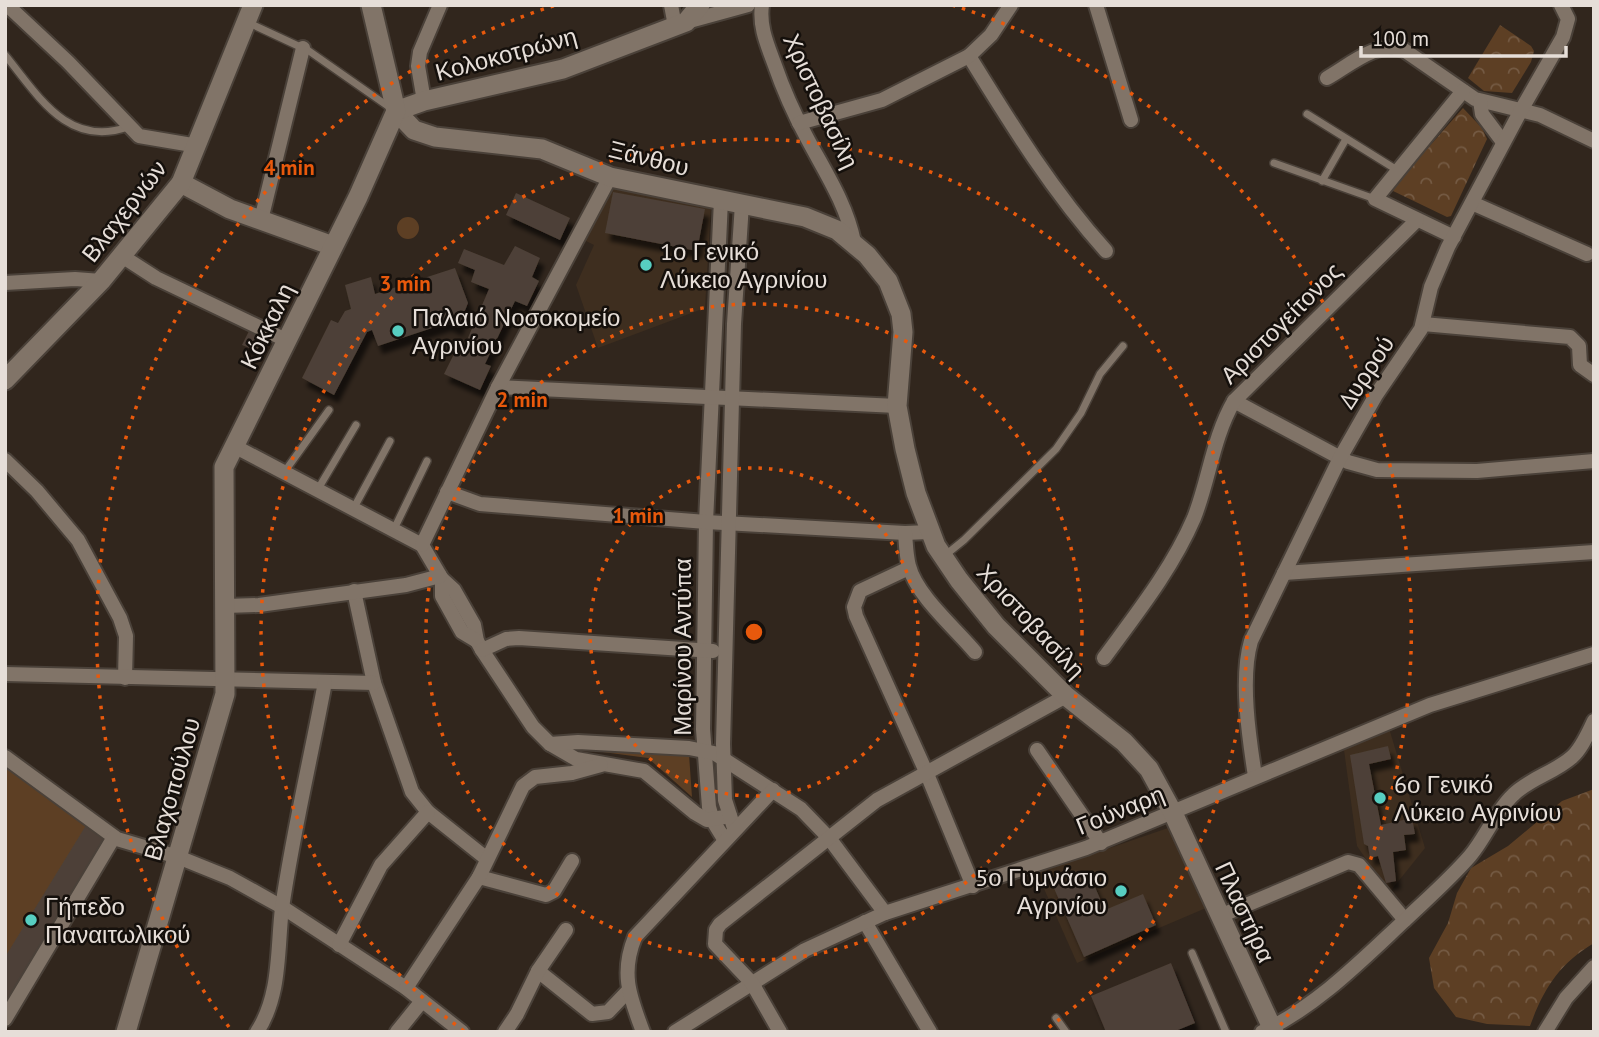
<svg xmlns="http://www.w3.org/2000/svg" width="1599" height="1037" font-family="'PT Sans',sans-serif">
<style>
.built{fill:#3e2e1f}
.grass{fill:#5d3f24}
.forest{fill:url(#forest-crowns)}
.building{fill:#4d4037;filter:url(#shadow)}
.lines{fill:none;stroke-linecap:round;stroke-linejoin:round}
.lane-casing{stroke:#4a4139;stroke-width:10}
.street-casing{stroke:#4a4139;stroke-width:18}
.secondary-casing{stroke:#4a4139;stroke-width:23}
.lane{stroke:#817468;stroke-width:7}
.street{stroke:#817468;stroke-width:14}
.secondary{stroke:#817468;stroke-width:19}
.ring{fill:none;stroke:#e8590c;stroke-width:3.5;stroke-dasharray:3.5 7}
.poi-dot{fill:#57cec1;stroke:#15100c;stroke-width:2.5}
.labels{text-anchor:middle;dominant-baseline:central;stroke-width:5;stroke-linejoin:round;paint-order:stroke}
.street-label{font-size:24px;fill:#e6ded8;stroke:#15100c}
.poi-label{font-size:24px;fill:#e6ded8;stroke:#15100c;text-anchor:start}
.centre{fill:#e8590c;stroke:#15100c;stroke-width:3.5}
.ring-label{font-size:21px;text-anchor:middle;font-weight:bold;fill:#e8590c;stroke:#15100c;stroke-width:5;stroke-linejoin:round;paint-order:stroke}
</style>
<defs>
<pattern id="forest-crowns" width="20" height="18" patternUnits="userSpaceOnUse" patternTransform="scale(1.75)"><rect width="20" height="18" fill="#5d3f24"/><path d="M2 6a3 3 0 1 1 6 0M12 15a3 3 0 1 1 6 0" fill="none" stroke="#745a43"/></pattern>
<filter id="shadow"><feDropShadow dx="4.5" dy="8" stdDeviation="2" flood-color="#0009"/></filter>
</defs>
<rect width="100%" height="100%" fill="#31261d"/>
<g class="built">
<polygon points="611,187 711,205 705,308 598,348 576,285 594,245 584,240"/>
<polygon points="1389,728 1425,848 1389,893 1357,846 1344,750"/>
<polygon points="1168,828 1206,908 1077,963 1037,873"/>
</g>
<g class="grass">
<circle cx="408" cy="228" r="11"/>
<polygon points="580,749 689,754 692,797 648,758"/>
<polygon points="5,766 107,834 5,1006"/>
</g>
<g class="forest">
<polygon points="1500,25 1531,46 1534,51 1531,62 1512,93 1484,91 1468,78"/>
<polygon points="1463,108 1482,128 1487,139 1451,216 1447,217 1391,190"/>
<path d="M1594 789V943C1559 964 1544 988 1530 1026L1487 1024 1456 1017 1434 988 1429 958 1448 923 1457 893 1471 868 1508 846 1562 801Z"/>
</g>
<g class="building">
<polygon points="613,192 705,209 697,251 605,233"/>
<polygon points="516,193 570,218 560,240 506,215"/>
<polygon points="515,246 540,258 532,277 539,281 527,306 515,301 485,364 491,366 480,390 444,374 455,352 461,354 489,289 471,282 475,270 458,263 464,249 504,265"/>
<polygon points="455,268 468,303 458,328 447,323 378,346 372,330 367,332 334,395 302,378 331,320 338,323 345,311 351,309 345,285 371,277 375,294"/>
<polygon points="249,331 263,336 257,351 242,345"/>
<polygon points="1388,746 1391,759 1369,764 1381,825 1412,818 1415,834 1404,835 1406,850 1393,852 1396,881 1386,883 1378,856 1370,858 1368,846 1364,844 1350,755"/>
<polygon points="88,822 107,834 5,1006 5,957"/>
<polygon points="1088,871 1105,910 1143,894 1156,925 1084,957 1053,886"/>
<polygon points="1171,963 1195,1023 1173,1032 1106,1032 1091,996"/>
</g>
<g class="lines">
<defs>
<g id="lane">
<polyline points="247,22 309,51 392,109"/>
<path d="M5 55C38 95 67 148 128 127"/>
<polyline points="1307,114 1397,170"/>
<polyline points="1274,163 1375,199"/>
<polyline points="1322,181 1346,139"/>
<polyline points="288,467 329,410"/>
<polyline points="321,484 356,425"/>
<polyline points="357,502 390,441"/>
<polyline points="397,523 427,461"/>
<polyline points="943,557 964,540 1056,449 1081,413 1100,374 1123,346"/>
<polyline points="1192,953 1226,1032"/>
<polyline points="1056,1018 1066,1032"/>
</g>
<g id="street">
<polyline points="7,5 68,62 139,136 198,146"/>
<polyline points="671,5 675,26"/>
<path d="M762 5C759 26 767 44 774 63 783 89 794 114 807 138 825 172 846 203 854 242"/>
<polyline points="1096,5 1131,120"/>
<polyline points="686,22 748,5"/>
<path d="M969 56C1011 124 1052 191 1106 251"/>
<path d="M1327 78C1350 65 1377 40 1404 50L1475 99 1540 115 1594 141"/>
<polyline points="424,101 418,66 420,52 440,5"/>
<polyline points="1480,101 1482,114 1503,142"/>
<polyline points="799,123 882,100 969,56 991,35 1011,5"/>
<polyline points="721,200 706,522 703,729 709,807 713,821 724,839"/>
<polyline points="1472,203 1587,254"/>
<polyline points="261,220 303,48"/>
<polyline points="1454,237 1375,199 1463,91"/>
<polyline points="122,256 156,278 288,341"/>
<polyline points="5,283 75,279 101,281"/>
<polyline points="1423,324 1570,337 1579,346 1580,365 1594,375"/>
<polyline points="498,387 897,406"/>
<polyline points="1234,401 1348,462 1377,470 1477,471 1594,461"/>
<polyline points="234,446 422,545 442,579 454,590 474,625 477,641 482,650 533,727 550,744 576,759 644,771 695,813 707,820 730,816"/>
<polyline points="5,460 37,491 78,540 120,618 126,636 125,678"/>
<polyline points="447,492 480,504 706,522 905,533 929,532"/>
<path d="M905 533C906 544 906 555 909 566 916 595 956 629 975 652"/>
<polyline points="422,545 498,387 610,177"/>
<polyline points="909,568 860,591 854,607 856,616 927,774 973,886"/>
<polyline points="1284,573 1594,552"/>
<polyline points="442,579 442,596 462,632 477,641"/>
<polyline points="354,591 374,683 412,792 428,812 487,859"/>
<polyline points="225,606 259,605 406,585 440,576"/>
<polyline points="482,650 506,639 519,638 713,651"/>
<path d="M1104 658C1137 613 1172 569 1194 518 1209 480 1213 437 1234 401L1417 220"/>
<polyline points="5,674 374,683"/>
<polyline points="550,744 578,742 689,748 714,753 801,809 829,838 885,913"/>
<polyline points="1037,750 1101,843"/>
<polyline points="5,757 117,839 178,857 230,878 282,907 406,988 462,1032"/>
<path d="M1255 776C1249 738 1240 678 1251 641L1340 458 1376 395 1421 329 1431 287 1448 247 1520 112 1563 37 1568 19 1561 5"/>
<polyline points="734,828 725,800 723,744 734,324 742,204"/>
<polyline points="479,877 546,895 554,891 572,861"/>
<polyline points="1220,916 1348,862 1359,865 1405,920"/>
<polyline points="865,922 930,1032"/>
<polyline points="339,945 381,865 428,812"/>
<polyline points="538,971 592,1014 608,1012 628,991"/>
<polyline points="406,988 479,877 523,786 535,777 572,773 601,765"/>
<polyline points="5,1019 114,837"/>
<path d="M257 1032C281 995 277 950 282 908 293 832 311 757 325 682"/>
<polyline points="397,1032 422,1001"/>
<polyline points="505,1032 517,1014 538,971 566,930"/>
<path d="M643 1032C630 997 620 974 635 937L773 790"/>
<polyline points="675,1032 805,950 885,913 1086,848 1430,705 1594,654"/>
<polyline points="780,1032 752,983 715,944 716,930 720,924 877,800 1066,696"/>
<path d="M1262 1032C1317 1006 1361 961 1405 920 1427 899 1450 879 1470 856 1486 837 1495 812 1513 795 1530 778 1554 773 1572 757 1582 748 1588 733 1594 721"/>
<polyline points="1545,1032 1566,998 1594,967"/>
</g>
<g id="secondary">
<polyline points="396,111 414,130 435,137 542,149 610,177 805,217 837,230 867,255 888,281 901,314 903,332 897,406 905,449 916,493 936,546 959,580 996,626 1066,696 1124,742 1149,769 1173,813 1274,1032"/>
<polyline points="396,111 424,101 563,69 686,22 700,5"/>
<polyline points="181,183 230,209 333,246"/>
<polyline points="5,380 101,281 181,183 253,5"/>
<polyline points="126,1032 225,694 224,467 358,197 396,111 371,5"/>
</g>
</defs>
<use href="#lane" class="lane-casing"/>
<use href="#street" class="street-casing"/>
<use href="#secondary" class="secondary-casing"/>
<use href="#lane" class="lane"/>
<use href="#street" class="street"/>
<use href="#secondary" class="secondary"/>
</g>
<g class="ring">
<circle cx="754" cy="632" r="164"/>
<circle cx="754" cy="632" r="328"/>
<path d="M464 1031A493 493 0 1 1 1044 1031"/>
<path d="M229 1027A657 657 0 0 1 556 5M952 5A657 657 0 0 1 1279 1027"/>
</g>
<g class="poi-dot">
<circle cx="646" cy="265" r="7"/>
<circle cx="398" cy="331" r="7"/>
<circle cx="1380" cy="798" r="7"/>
<circle cx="1121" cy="891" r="7"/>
<circle cx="31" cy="920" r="7"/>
</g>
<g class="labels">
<g class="street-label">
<text transform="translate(506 54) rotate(-15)">Κολοκοτρώνη</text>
<text transform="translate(821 101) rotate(65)">Χριστοβασίλη</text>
<text transform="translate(649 158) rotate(14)">Ξάνθου</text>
<text transform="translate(124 211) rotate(-52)">Βλαχερνών</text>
<text transform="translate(1281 323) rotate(-45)">Αριστογείτονος</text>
<text transform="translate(267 326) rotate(-64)">Κόκκαλη</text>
<text transform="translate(1366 372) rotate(-57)">Δυρρού</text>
<text transform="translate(1031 621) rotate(47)">Χριστοβασίλη</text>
<text transform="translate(682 647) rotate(-90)">Μαρίνου Αντύπα</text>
<text transform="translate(172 789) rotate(-74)">Βλαχοπούλου</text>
<text transform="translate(1120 810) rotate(-22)">Γούναρη</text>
<text transform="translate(1245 912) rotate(65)">Πλαστήρα</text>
</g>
<g class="poi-label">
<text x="660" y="251">1ο Γενικό<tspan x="660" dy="28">Λύκειο Αγρινίου</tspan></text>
<text x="412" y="317">Παλαιό Νοσοκομείο<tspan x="412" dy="28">Αγρινίου</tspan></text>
<text x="1394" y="784">6ο Γενικό<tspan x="1394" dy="28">Λύκειο Αγρινίου</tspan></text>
<text x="1107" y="877" text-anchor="end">5ο Γυμνάσιο<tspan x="1107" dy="28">Αγρινίου</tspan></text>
<text x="45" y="906">Γήπεδο<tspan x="45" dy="28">Παναιτωλικού</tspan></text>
</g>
</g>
<circle cx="754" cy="632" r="10" class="centre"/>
<g class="ring-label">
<text x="289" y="175">4 min</text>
<text x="405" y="291">3 min</text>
<text x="522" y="407">2 min</text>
<text x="638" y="523">1 min</text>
</g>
<rect width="1599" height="1037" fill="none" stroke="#e6ded8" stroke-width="14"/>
<path d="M1361 46v10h205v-10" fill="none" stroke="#e6ded8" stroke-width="3.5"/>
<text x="1372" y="46" font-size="21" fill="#e6ded8" stroke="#15100c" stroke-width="5" paint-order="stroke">100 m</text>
</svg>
